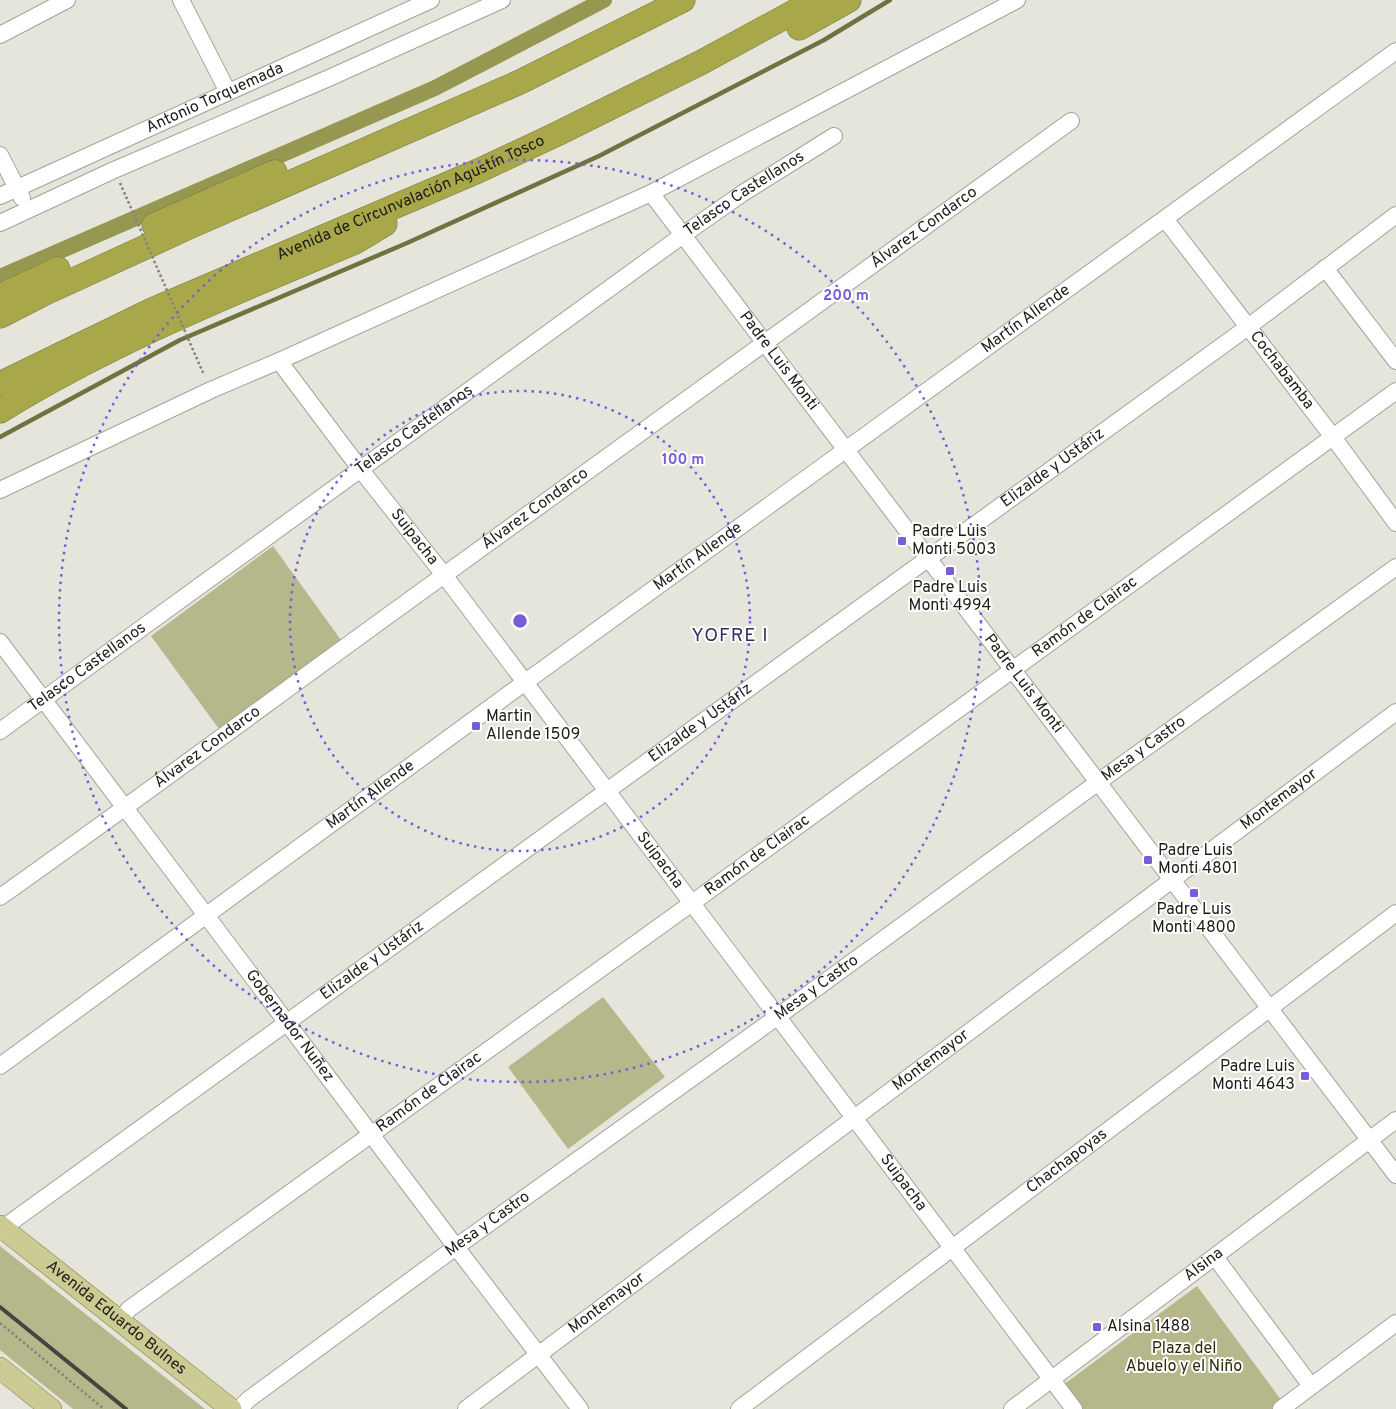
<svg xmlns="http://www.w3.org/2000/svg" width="1396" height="1409" font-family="Overpass,sans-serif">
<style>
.park{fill:#b6b78b}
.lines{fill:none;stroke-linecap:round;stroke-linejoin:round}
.stream{stroke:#717240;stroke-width:4.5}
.canal{stroke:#969750;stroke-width:16}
.minor-casing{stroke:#a2a39a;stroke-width:18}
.major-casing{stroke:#77773a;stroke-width:22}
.highway-casing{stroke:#77773a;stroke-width:25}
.path{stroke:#84847e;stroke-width:2.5;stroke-dasharray:2.5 2.5;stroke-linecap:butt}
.minor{stroke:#fff;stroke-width:16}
.major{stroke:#cbcb93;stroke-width:21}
.highway{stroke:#a8a84b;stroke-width:24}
.rail{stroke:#444440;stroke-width:4}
.path-bridge{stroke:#84847e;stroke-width:2.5;stroke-dasharray:2.5 2.5;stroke-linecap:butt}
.ring{fill:none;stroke:#775dd8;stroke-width:2.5;stroke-dasharray:2.5 5}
.poi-dot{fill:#775dd8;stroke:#fffffe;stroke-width:2}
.labels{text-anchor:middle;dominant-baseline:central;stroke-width:4;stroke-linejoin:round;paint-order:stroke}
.street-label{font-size:16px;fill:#1c1c19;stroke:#fffffe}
.poi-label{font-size:16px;fill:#1c1c19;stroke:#fffffe;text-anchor:start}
.park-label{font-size:16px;fill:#2c2c0c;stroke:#fffffe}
.quarter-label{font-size:19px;letter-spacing:1px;fill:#362a65;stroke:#fffffe}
.centre{fill:#775dd8;stroke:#fffffe;stroke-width:2.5}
.ring-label{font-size:15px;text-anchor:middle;font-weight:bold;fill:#775dd8;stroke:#fffffe;stroke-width:4;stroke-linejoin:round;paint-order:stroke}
</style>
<rect width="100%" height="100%" fill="#e5e5dc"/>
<g class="park">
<polygon points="273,546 341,640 219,729 151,636"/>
<polygon points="603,997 665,1077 568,1149 508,1067"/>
<polygon points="0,1246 205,1409 73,1409 0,1350"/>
<polygon points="1197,1286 1282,1401 1272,1409 1081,1409 1063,1385"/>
</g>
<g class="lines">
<polyline class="stream" points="0,437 180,340 407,243 599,156 824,40 890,0"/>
<polyline class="canal" points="0,277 435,88 604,0"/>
<defs>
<g id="minor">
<polyline points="181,0 228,92"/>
<polyline points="0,35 67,0"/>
<polyline points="0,155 22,198"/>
<path id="s1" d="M651 193 1396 1175"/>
<path id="s2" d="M0 196 431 0"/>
<path id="s3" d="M1165 219 1333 437 1396 523"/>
<polyline points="0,223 114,170 329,78 502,0"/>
<polyline points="1325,268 1396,361"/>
<path id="s4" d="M279 361 361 470 444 575 1074 1409"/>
<polyline points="0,490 211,390 279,361 651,193 1017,0"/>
<path id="s5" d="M0 642 456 1247 580 1409"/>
<path id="s6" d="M0 731 683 235 743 193 834 136"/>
<path id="s7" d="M0 897C150 791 297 681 447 573 655 422 864 272 1071 121"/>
<path id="s8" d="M0 1066 524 683 1396 51"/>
<path id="s9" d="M3 1228 1248 327 1396 215"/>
<polyline points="1215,1257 1311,1386"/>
<path id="s10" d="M120 1321 129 1309 692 903 1396 391"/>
<path id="s11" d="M239 1409 249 1399 456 1247 777 1017 1097 783 1396 567"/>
<path id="s12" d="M466 1409 1396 712"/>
<path id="s13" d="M739 1409 1396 913"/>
<path id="s14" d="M1012 1409 1396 1120"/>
<polyline points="1281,1409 1396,1323"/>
</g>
<g id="major">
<path id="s15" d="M0 1226 231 1409"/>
<polyline points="0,1368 51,1409"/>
</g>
<g id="highway">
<polyline points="799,28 849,0"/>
<polyline points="154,225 275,172"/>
<polyline points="0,296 58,269"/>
<polyline points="0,316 41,295 189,227 520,82 683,0"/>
<path id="s16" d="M0 384 152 310 478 171 557 134 702 62 816 0"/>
<path d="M0 411C112 342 234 293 355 242L385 224"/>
</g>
</defs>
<use href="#minor" class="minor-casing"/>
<use href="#major" class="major-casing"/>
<use href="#highway" class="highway-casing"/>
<polyline class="path" points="0,1323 104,1409"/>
<use href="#minor" class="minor"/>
<use href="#major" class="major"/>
<use href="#highway" class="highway"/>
<polyline class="rail" points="0,1307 126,1409"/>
<polyline class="path-bridge" points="120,183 204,375"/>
</g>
<g class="ring">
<circle cx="520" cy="621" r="230"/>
<circle cx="520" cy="621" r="461"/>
</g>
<g class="poi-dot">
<rect x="897" y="536" width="10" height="10" rx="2.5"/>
<rect x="945" y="566" width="10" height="10" rx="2.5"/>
<rect x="471" y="721" width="10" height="10" rx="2.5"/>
<rect x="1143" y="855" width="10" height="10" rx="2.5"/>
<rect x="1189" y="888" width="10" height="10" rx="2.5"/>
<rect x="1300" y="1071" width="10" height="10" rx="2.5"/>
<rect x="1092" y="1322" width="10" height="10" rx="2.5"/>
</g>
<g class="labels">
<g class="street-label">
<text stroke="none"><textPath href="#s2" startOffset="236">Antonio Torquemada</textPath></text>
<text stroke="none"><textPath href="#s6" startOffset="918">Telasco Castellanos</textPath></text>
<text stroke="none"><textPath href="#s16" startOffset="451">Avenida de Circunvalación Agustín Tosco</textPath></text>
<text stroke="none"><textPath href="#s7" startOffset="1141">Álvarez Condarco</textPath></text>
<text stroke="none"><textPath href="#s8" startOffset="1269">Martín Allende</textPath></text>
<text stroke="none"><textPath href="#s1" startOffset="211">Padre Luis Monti</textPath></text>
<text stroke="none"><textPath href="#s3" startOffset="191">Cochabamba</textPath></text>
<text stroke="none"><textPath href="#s6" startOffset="512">Telasco Castellanos</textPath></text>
<text stroke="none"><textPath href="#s9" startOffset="1296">Elizalde y Ustáriz</textPath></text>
<text stroke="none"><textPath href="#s7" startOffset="661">Álvarez Condarco</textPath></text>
<text stroke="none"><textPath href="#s4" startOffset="222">Suipacha</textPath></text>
<text stroke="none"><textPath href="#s8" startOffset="864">Martín Allende</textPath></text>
<text stroke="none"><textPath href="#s10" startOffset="1195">Ramón de Clairac</textPath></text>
<text stroke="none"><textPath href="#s6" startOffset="108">Telasco Castellanos</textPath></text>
<text stroke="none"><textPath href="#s1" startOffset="616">Padre Luis Monti</textPath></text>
<text stroke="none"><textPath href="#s9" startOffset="861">Elizalde y Ustáriz</textPath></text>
<text stroke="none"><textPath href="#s7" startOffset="256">Álvarez Condarco</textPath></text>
<text stroke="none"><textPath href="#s11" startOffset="1120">Mesa y Castro</textPath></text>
<text stroke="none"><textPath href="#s8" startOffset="459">Martín Allende</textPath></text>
<text stroke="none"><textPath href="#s12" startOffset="1016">Montemayor</textPath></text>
<text stroke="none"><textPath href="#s10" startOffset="790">Ramón de Clairac</textPath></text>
<text stroke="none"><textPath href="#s4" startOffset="628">Suipacha</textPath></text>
<text stroke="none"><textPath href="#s9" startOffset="456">Elizalde y Ustáriz</textPath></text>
<text stroke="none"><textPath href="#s11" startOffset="715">Mesa y Castro</textPath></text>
<text stroke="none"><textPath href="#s5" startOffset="481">Gobernador Nuñez</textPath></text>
<text stroke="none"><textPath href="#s12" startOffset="581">Montemayor</textPath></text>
<text stroke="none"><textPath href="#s10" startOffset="385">Ramón de Clairac</textPath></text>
<text stroke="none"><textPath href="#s13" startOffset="411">Chachapoyas</textPath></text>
<text stroke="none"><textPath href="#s4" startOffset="1032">Suipacha</textPath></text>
<text stroke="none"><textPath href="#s11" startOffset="310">Mesa y Castro</textPath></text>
<text stroke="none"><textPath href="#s14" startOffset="240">Alsina</textPath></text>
<text stroke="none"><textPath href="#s12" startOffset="176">Montemayor</textPath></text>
<text stroke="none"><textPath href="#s15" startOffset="148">Avenida Eduardo Bulnes</textPath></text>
</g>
<g class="poi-label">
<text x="912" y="532">Padre Luis<tspan x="912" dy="18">Monti 5003</tspan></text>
<text x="950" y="588" text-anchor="middle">Padre Luis<tspan x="950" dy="18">Monti 4994</tspan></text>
<text x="486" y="717">Martin<tspan x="486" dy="18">Allende 1509</tspan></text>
<text x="1158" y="851">Padre Luis<tspan x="1158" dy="18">Monti 4801</tspan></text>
<text x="1194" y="910" text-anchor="middle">Padre Luis<tspan x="1194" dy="18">Monti 4800</tspan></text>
<text x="1295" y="1067" text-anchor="end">Padre Luis<tspan x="1295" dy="18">Monti 4643</tspan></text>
<text x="1107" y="1327">Alsina 1488</text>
</g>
<g class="park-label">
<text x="1184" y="1349">Plaza del<tspan x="1184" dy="18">Abuelo y el Niño</tspan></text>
</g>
<g class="quarter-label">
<text x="730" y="636">YOFRE I</text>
</g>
</g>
<circle cx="520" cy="621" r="8" class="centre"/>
<g class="ring-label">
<text x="846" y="300">200 m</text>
<text x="683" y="464">100 m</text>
</g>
</svg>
